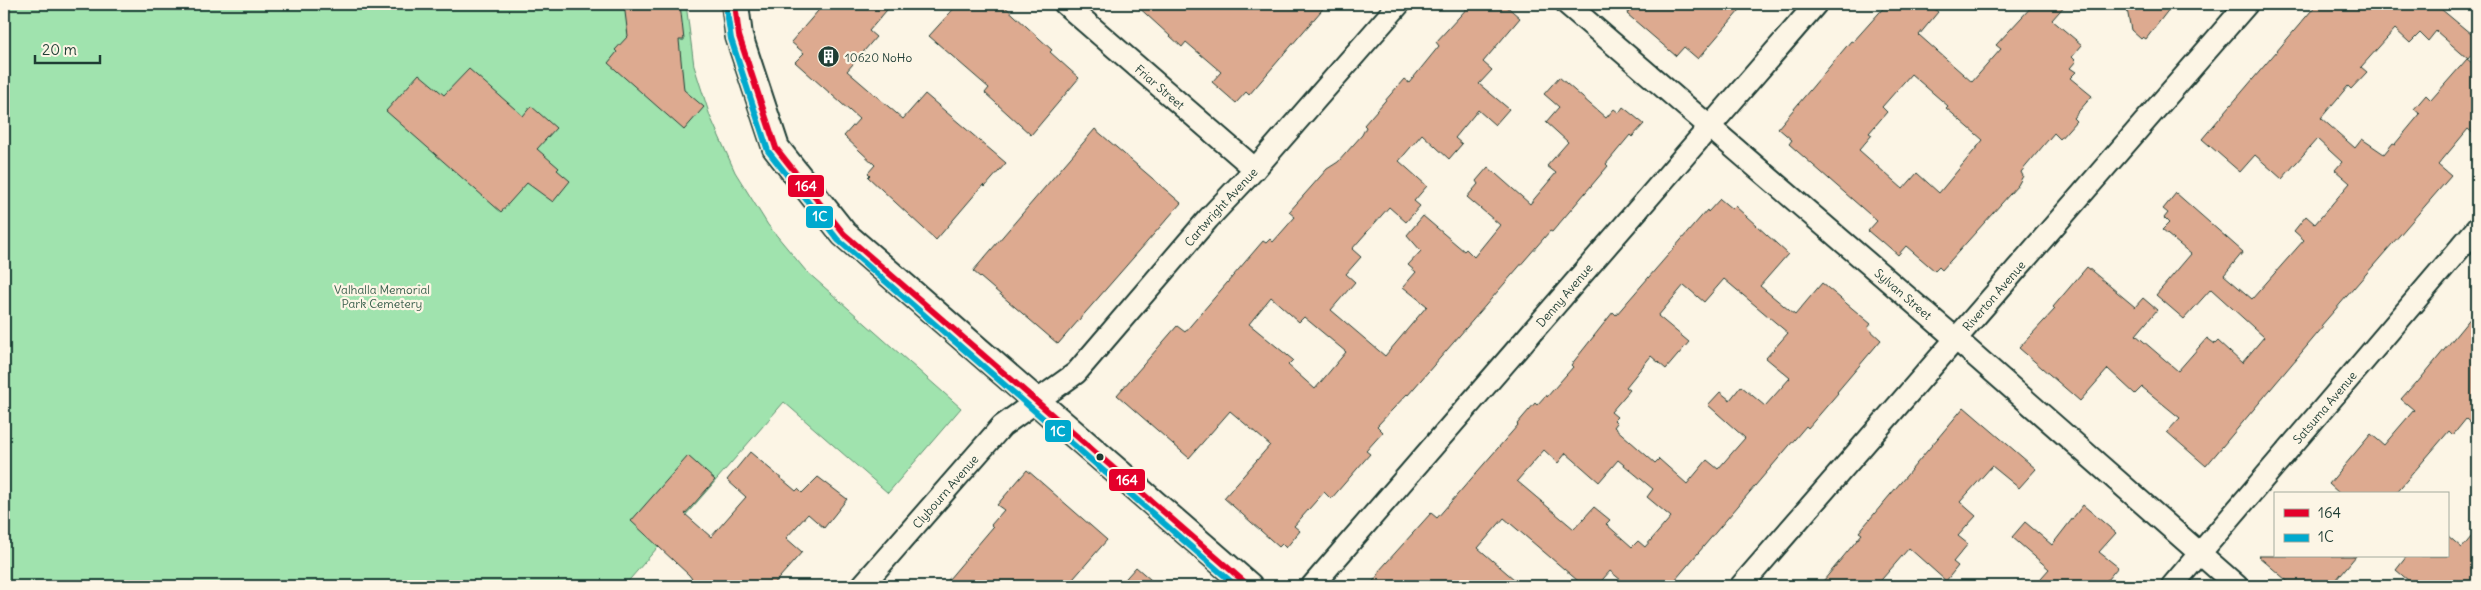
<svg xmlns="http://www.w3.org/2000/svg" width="2481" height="590" font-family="Delius,sans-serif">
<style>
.green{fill:#a0e3ae;stroke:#609071}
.building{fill:#ddaa90;stroke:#1f3d34;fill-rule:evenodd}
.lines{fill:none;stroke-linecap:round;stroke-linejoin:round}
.minor-casing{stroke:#1f3d34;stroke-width:25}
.major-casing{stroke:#1f3d34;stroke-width:30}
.minor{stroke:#fcf5e5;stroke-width:21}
.major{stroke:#fcf5e5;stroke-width:26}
.bus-1-casing{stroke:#fcf5e5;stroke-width:10}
.bus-2-casing{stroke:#fcf5e5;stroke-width:10}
.bus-1{stroke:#e4002b;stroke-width:6}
.bus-2{stroke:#00a9ce;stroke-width:6}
.bus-dot{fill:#1f3d34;stroke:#fcf5e5;stroke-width:2}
.labels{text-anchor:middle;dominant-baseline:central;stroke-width:4.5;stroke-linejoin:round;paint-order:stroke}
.poi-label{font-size:12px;fill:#1f3d34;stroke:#fcf5e5;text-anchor:start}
.street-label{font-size:12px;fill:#1f3d34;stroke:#fcf5e5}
.park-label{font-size:12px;fill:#395e4c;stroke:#fcf5e5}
.line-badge{stroke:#fcf5e5;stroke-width:2}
.badge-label{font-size:14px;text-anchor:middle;font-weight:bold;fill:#fff}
</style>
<rect width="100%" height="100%" fill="#fcf5e5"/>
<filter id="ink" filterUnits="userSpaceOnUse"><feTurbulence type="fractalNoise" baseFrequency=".02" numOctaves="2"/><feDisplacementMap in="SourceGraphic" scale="10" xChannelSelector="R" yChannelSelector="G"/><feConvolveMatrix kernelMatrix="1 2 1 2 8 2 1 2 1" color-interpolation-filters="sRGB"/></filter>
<g filter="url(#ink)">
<polygon class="green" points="4,4 686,4 694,66 710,116 735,172 768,225 806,271 961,408 888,493 784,402 624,586 4,586"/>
<g class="building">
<polygon points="624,4 680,4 684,40 679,40 684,90 704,107 684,130 608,63 617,52 615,50 628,36"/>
<polygon points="824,4 892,4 869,31 876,37 847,71 903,119 925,94 1006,163 985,187 983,185 936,240 868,177 870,175 868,173 875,165 844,136 859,119 795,62 804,53 791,42"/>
<polygon points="958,4 1002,4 1052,50 1050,52 1079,78 1031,135 985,93 989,88 929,36"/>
<polygon points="1135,4 1327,4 1249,95 1246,92 1236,103 1212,82 1221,72 1186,42 1182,47"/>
<path d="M1471 4H1504L1520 18 1483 62 1492 70 1479 84 1509 109 1495 125 1478 110 1455 138 1462 144 1449 159 1422 134 1399 161 1427 186 1414 201 1420 206 1406 222 1389 207 1352 249 1361 257 1346 274 1355 282 1331 310 1385 356 1427 306 1403 287 1416 272 1408 265 1421 251 1407 235 1423 216 1464 251 1466 249 1474 257 1500 225 1467 197 1478 184 1476 181 1488 167 1530 204 1556 173 1547 166 1568 142 1546 122 1559 107 1544 94 1559 77 1606 118 1614 109 1619 113 1623 107 1644 124 1632 137 1630 135 1606 164 1608 166 1552 232 1550 231 1408 395 1407 394 1377 426 1383 432 1366 451 1370 454 1331 499 1324 492 1294 526 1300 531 1286 548 1282 544 1279 547 1224 498 1270 445 1230 411 1189 458 1117 395 1177 326 1185 332 1263 241 1266 243 1270 239 1273 242 1295 217 1289 212 1327 169 1338 162 1362 135 1366 127 1364 125 1404 79 1409 83 1439 46 1436 42ZM1271 297 1299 322 1304 317 1346 352 1315 389 1288 365 1293 360 1249 324Z"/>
<polygon points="1635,4 1745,4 1698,59 1684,47 1676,56 1627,14"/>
<path d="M1887 4H1929L1938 12 1919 35 1972 82 2001 49 1996 45 2034 4H2066L2052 20 2082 45 2072 57 2076 61 2070 68 2076 72 2070 78 2092 96 2073 118 2076 121 2060 139 2054 133 2021 172 2023 176 2018 185 1942 270 1939 267 1935 271 1906 246 1898 255 1882 241 1881 242 1868 231 1877 221 1789 144 1792 140 1778 128 1851 41 1853 42ZM1911 74 1948 106 1946 108 1983 140 1939 193 1917 173 1903 189 1859 150 1872 135 1869 133 1887 112 1882 107Z"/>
<polygon points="2126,4 2173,4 2146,39 2143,37 2141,39 2131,30"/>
<polygon points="2317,4 2435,4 2477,39 2477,48 2468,59 2436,31 2428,41 2420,33 2410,43 2395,29 2361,67 2367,72 2351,89 2348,86 2321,118 2355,148 2362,139 2384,154 2393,143 2395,144 2420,114 2414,109 2426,95 2431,100 2467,59 2477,67 2477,137 2468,129 2438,165 2451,176 2321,326 2323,327 2206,466 2167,432 2180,418 2142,387 2135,394 2108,369 2080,401 2019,348 2055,309 2053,307 2087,267 2135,307 2143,298 2157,310 2136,335 2178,371 2207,338 2215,344 2218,341 2242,363 2264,337 2211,289 2184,319 2156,295 2191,254 2162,230 2169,223 2164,218 2168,213 2163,209 2176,193 2243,252 2224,275 2252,299 2304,240 2294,231 2306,216 2315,224 2350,183 2335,170 2342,162 2317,139 2282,179 2255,155 2240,172 2202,139"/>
<polygon points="469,69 523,116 531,106 556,128 537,149 559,168 557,170 570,181 553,202 527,183 501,212 386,111 419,74 444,95"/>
<polygon points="1095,129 1181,203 1058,344 973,271"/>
<path d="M1720 199 1732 209 1735 206 1788 254 1760 286 1795 315 1822 283 1871 324 1868 328 1881 340 1837 392 1838 393 1808 428 1806 426 1670 586H1628L1610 571 1597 586H1584L1504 518 1478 548 1522 586H1369L1379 574 1378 572 1431 513 1437 518 1518 425 1517 424 1535 403 1537 405 1546 395 1547 397 1573 367 1571 365 1613 312 1616 315 1707 210 1708 212ZM1724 279 1788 333 1766 358 1790 378 1765 406 1741 386 1730 400 1720 392 1708 405 1745 438 1718 469 1707 460 1687 484 1659 459 1655 463 1614 427 1617 423 1614 420 1617 417 1611 412 1630 390 1626 387 1651 356 1666 369 1689 342 1658 316 1684 285 1704 302ZM1544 450 1558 463 1566 453 1599 482 1618 460 1653 489 1647 497 1671 517 1645 547 1638 541 1632 547 1606 524 1610 520 1594 507 1574 529 1517 481Z"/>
<polygon points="2477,310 2477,429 2466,419 2453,435 2449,431 2395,494 2340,494 2329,484 2371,434 2384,445 2414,410 2401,399 2416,382 2417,383"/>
<polygon points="1964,407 2036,469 2019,488 1992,466 1960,502 1976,516 1958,536 1968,544 1953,562 1958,566 1946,581 1909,548 1876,586 1819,586 1862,534 1859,532"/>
<polygon points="750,452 796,491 798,489 802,493 818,477 847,499 824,528 808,514 786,538 802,552 772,586 685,586 692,579 689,575 631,521 688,456 715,480 685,514 711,537 746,497 727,480"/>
<polygon points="1027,470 1107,540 1067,586 943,586 993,527 991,525 1004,510 997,505"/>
<polygon points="2083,505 2116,533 2099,552 2118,567 2102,586 2034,586 2049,569 2012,537 2025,522 2052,545"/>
<polygon points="2477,530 2477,586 2415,586 2396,570 2407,556 2447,556 2447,535 2462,548"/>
<polygon points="2258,556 2356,556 2331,586 2293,586"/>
<polygon points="1136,567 1158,586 1119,586"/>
</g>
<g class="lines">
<defs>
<g id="minor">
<path id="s1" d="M1065 4 1255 169"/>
<path id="s2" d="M1567 4 1956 339 2237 586"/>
<path id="s3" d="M862 586 1002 426 1076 373 1208 219 1255 169 1399 4"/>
<path id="s4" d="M1312 586 1816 4"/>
<path id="s5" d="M1741 586 2247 4"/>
<path id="s6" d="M2172 586 2477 228"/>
</g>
<polyline id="major" points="735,4 739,36 776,148 844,234 1249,586"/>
</defs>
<use href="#minor" class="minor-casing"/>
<use href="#major" class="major-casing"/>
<use href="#minor" class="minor"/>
<use href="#major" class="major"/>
<defs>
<polyline id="bus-1" points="735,4 739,36 776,148 844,234 1249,586"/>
<polyline id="bus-2" points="726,5 731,39 768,151 838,240 1236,586"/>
</defs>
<use href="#bus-1" class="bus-1-casing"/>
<use href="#bus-2" class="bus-2-casing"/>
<use href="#bus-1" class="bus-1"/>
<use href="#bus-2" class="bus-2"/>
</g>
</g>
<defs>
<symbol id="building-disc" viewBox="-11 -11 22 22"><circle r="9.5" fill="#1f3d34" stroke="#fcf5e5"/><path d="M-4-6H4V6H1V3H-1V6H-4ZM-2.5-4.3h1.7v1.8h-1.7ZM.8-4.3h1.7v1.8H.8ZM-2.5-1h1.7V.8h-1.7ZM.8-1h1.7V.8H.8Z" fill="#fff"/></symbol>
</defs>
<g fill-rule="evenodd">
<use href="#building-disc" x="816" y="44" width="25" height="25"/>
</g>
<circle class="bus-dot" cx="1100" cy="457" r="4.5"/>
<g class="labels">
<g class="poi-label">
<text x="845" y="57">10620 NoHo</text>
</g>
<g class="street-label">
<text stroke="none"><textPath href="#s1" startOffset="126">Friar Street</textPath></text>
<text stroke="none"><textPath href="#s3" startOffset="524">Cartwright Avenue</textPath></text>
<text stroke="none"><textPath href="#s2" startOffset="444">Sylvan Street</textPath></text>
<text stroke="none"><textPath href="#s4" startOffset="385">Denny Avenue</textPath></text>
<text stroke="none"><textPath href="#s5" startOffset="385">Riverton Avenue</textPath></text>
<text stroke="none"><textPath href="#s6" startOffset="235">Satsuma Avenue</textPath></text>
<text stroke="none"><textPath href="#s3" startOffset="126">Clybourn Avenue</textPath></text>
</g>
<g class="park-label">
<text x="382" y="289">Valhalla Memorial<tspan x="382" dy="14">Park Cemetery</tspan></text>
</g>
</g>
<g class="line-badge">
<rect x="787" y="174" width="38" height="24" rx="5" fill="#e4002b"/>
<rect x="805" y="205" width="29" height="24" rx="5" fill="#00a9ce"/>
<rect x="1044" y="419" width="28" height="24" rx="5" fill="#00a9ce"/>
<rect x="1108" y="468" width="38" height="24" rx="5" fill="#e4002b"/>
</g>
<g class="badge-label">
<text x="806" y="191">164</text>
<text x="820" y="221">1C</text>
<text x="1058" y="436">1C</text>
<text x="1127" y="485">164</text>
</g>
<rect width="2481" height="590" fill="none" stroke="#fcf5e5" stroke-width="20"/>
<rect x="10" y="10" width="2461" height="570" fill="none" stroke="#1f3d34" stroke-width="2" filter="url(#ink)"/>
<rect x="2274" y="492" width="175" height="65" fill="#fcf5e5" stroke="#a4ab9e"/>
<rect x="2284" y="509" width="25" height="8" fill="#e4002b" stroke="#a4ab9e"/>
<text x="2318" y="518" font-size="15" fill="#1f3d34">164</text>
<rect x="2284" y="534" width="25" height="8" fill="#00a9ce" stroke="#a4ab9e"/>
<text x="2318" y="542" font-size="15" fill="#1f3d34">1C</text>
<path d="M35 55v8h65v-8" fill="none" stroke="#1f3d34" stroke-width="2.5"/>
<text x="42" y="55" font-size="15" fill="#1f3d34" stroke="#fcf5e5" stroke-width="4" paint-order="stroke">20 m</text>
</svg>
